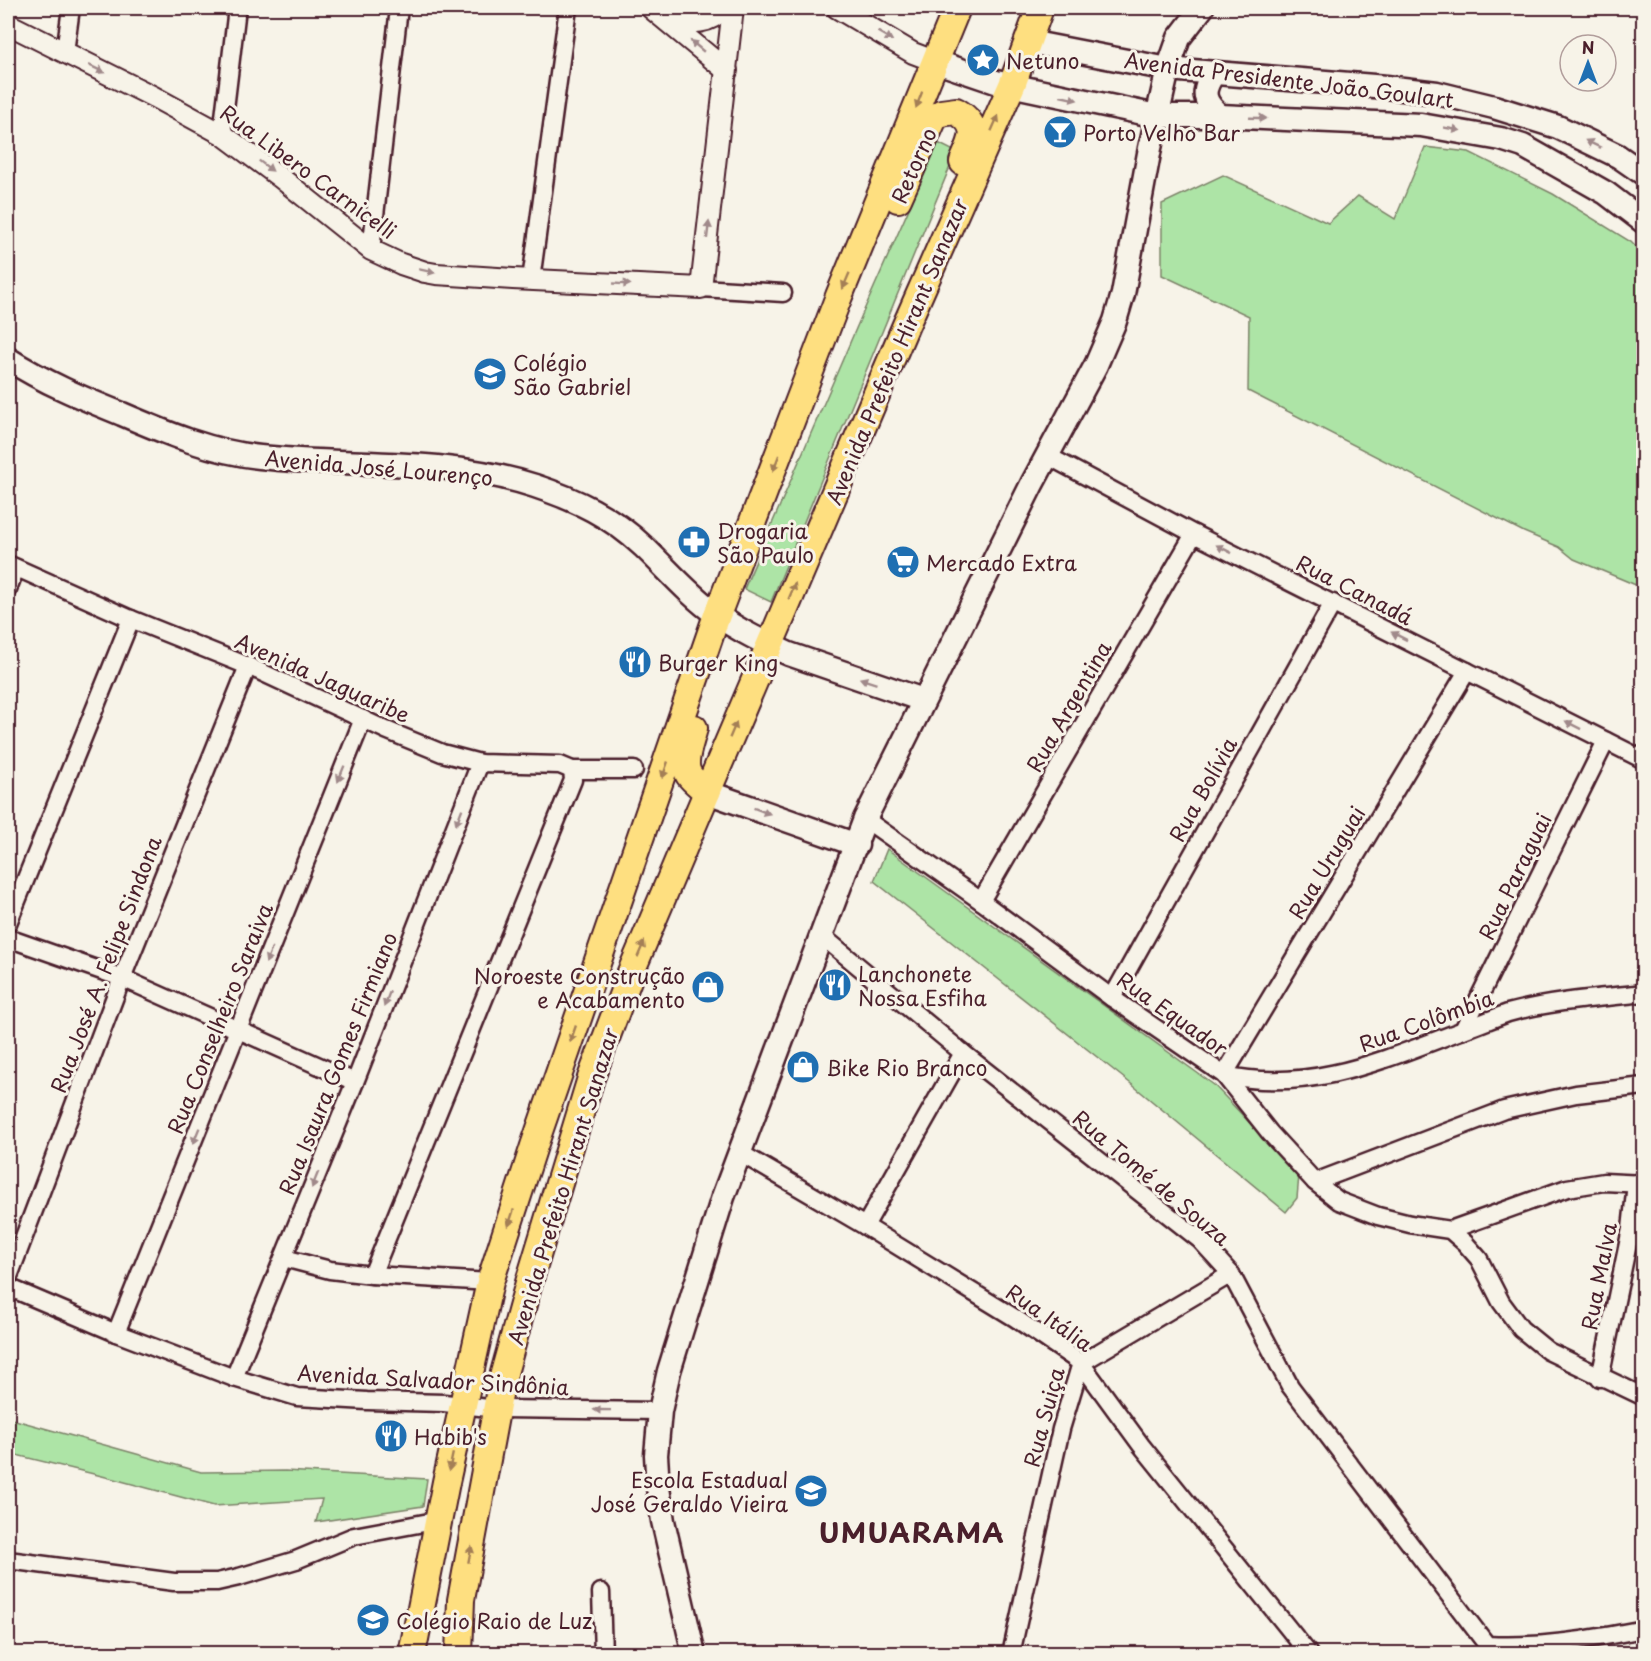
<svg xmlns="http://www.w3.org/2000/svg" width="1651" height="1661" font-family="'Playpen Sans',sans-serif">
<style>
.green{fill:#ade4a6;stroke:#7c8268;stroke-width:1.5}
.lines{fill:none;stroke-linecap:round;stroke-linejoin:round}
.minor-casing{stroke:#4a1f2b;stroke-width:21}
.tertiary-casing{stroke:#4a1f2b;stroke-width:24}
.secondary-casing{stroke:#4a1f2b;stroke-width:27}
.primary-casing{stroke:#4a1f2b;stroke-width:30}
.minor{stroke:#f7f3e8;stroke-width:16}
.tertiary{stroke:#f7f3e8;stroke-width:20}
.secondary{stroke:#f7f3e8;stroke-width:22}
.primary{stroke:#fedf80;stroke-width:26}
.oneway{fill:#a0898a}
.oneway2{fill:#a47f56}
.labels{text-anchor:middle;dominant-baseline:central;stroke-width:6;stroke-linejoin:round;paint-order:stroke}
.poi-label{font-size:21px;fill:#4a1f2b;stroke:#f7f3e8;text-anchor:start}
.street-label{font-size:21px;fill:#4a1f2b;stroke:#f7f3e8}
.district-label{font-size:27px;font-weight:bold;letter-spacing:1.5px;fill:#4a1f2b;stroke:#f7f3e8}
</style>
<rect width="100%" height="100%" fill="#f7f3e8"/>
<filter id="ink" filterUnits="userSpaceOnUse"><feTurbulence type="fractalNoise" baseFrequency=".0167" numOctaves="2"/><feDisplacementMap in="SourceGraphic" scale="12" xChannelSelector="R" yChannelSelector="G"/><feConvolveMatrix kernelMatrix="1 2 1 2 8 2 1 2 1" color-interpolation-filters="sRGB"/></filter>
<g filter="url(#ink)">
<g class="green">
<polygon points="938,143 956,152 771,602 744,589 861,317"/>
<polygon points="1425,147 1469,152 1553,194 1631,242 1643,254 1643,588 1574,559 1559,547 1524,532 1248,391 1249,316 1162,275 1162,204 1223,175 1328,223 1358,196 1395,219"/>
<polygon points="887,849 1214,1085 1299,1175 1297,1198 1286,1212 1130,1083 874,881"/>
<polygon points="8,1418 201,1472 285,1471 427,1479 423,1506 316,1522 322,1499 214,1506 110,1478 8,1453"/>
</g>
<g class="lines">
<defs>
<g id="minor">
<polyline points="65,52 71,8"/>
<polyline points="222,134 237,8"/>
<polyline points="371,250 399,8"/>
<polyline points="531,280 568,8"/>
<polyline points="701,288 783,293"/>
<polyline points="1048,456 1194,534 1644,760"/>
<polyline points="8,564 131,619 248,666 386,730 442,753 480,763 560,765 572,770 634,770"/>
<polyline points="8,589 16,568"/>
<path d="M1467 671 1224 1075C1311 1094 1385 1059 1466 1029 1480 1024 1494 1018 1508 1013 1552 1001 1599 998 1644 993"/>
<polyline points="865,819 981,901 1112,998 1224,1075 1270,1133 1315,1182 1339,1201 1378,1216 1410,1224 1450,1230 1465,1243 1479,1259 1501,1302 1521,1329 1548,1351 1644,1397"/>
<polyline points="981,901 1194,534"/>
<polyline points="8,923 131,619"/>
<path d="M822 936 963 1053 1200 1240 1231 1274 1290 1386 1487 1645C1540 1648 1592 1639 1644 1629"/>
<polyline points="8,938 122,978 355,1082"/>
<polyline points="1112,998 1333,603"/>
<polyline points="1463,1030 1606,741"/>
<polyline points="740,1153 865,1226 1015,1318 1081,1363 1141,1445 1309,1654"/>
<polyline points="1315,1182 1504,1110 1576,1094 1644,1086"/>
<polyline points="865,1226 963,1053"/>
<polyline points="1450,1230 1567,1188 1604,1182 1644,1184"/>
<polyline points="284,1258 330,1270 372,1275 490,1282"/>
<polyline points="372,1275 573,780 572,770"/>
<polyline points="8,1279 122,978 248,666"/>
<polyline points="8,1287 116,1333 234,1378 297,1397 367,1401 444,1403 497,1409 660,1411"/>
<polyline points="116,1333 363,719"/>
<polyline points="234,1378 355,1082 480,763"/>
<polyline points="1600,1378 1631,1229 1636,1183"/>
<polyline points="8,1560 174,1582 217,1582 239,1577 296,1560 354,1536 440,1520"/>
<polyline points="601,1592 603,1654"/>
<polyline points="1011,1654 1061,1429 1081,1363 1231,1274"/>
</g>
<g id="tertiary">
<polyline points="651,8 727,71"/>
<polyline points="837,8 913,53 934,61"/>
<path d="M668 21C690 23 708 26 724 8"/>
<polyline points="8,24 154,97 222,134 281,178 371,250 401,264 425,272 436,274 513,279 701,288 733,8"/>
</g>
<g id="secondary">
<polyline points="1029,42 1168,69 1386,87 1437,93 1494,107 1558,127 1618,156 1644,174"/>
<polyline points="934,61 996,82 1157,116 1220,116 1421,125 1501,139 1523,146 1606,193 1644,222"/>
<path d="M1214 73C1201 92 1203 101 1220 116"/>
<path d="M8 359C44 382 82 398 122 414 166 433 212 452 260 457 351 467 447 457 535 486 577 500 611 516 644 547 668 570 690 596 717 615 739 631 765 643 789 654L923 700"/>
<polyline points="707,792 857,845"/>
<polyline points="694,1654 663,1521 658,1488 656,1455 660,1411 669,1371 723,1197 865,819 1032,484 1096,365 1115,321 1123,294 1150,148 1168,69 1179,38 1202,8"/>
</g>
<g id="primary">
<path d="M898 199 934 118 941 113 956 111C981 126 973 139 963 162"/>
<path d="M694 728C691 741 681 763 689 775 693 781 702 787 707 792"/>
<polyline points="412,1654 446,1482 490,1282 534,1146 717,615 839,296 957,8"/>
<polyline points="459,1654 461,1600 501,1384 530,1279 591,1078 631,972 719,764 906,325 1012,85 1040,8"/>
</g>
</defs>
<use href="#minor" class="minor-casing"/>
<use href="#tertiary" class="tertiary-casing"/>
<use href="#secondary" class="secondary-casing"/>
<use href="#primary" class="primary-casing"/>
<use href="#minor" class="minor"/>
<use href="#tertiary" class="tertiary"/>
<use href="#secondary" class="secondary"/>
<use href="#primary" class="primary"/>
</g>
<defs><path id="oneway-solid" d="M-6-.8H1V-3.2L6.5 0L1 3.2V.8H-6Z" transform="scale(1.5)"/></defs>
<g class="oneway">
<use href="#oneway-solid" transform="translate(885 36) rotate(31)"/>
<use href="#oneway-solid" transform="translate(697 46) rotate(-140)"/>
<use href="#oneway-solid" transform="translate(97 69) rotate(26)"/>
<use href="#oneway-solid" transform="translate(1069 98) rotate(13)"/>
<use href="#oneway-solid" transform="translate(1258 118) rotate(2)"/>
<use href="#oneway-solid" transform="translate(1452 129) rotate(10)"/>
<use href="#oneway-solid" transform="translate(1593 144) rotate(-154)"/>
<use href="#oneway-solid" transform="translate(266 166) rotate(37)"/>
<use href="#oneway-solid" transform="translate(708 230) rotate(-83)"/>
<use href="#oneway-solid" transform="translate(427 271) rotate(12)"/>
<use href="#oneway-solid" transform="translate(622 284) rotate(3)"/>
<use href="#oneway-solid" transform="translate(1224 549) rotate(-153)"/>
<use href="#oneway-solid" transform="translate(1399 636) rotate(-153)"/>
<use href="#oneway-solid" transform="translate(868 681) rotate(-161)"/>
<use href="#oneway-solid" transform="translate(1573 725) rotate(-153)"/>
<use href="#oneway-solid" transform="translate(341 774) rotate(112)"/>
<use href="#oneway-solid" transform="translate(762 811) rotate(20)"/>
<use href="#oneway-solid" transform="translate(459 817) rotate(111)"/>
<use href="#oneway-solid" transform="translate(269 955) rotate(112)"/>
<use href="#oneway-solid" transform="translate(387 999) rotate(111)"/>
<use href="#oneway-solid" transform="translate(196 1136) rotate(112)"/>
<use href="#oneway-solid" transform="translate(315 1180) rotate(112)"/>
<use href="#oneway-solid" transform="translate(602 1410) rotate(-179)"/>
</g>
<g class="oneway2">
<use href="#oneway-solid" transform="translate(919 100) rotate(111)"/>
<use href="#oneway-solid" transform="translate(995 123) rotate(-66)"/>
<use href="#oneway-solid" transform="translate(846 281) rotate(113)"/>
<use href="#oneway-solid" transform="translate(776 463) rotate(111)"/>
<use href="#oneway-solid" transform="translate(792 591) rotate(-67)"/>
<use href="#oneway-solid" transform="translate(733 730) rotate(-67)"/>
<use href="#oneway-solid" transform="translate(665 770) rotate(109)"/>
<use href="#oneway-solid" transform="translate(641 949) rotate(-67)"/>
<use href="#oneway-solid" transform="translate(573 1034) rotate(109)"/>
<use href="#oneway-solid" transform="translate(511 1218) rotate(108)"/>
<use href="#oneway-solid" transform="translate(451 1462) rotate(102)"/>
<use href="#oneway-solid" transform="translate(470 1554) rotate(-79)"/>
</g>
</g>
<defs>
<symbol id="sight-disc" viewBox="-11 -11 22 22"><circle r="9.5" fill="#1f6fb2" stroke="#f7f3e8"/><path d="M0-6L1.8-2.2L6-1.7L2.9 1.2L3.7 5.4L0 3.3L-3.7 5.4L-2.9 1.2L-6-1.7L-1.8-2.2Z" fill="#fff"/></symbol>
<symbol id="bar-disc" viewBox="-11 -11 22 22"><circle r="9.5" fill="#1f6fb2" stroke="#f7f3e8"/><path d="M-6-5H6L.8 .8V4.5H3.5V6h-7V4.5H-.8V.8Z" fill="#fff"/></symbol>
<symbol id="school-disc" viewBox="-11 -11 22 22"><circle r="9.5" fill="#1f6fb2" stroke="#f7f3e8"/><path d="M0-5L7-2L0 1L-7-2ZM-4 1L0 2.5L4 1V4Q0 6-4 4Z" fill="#fff"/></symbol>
<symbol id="pharmacy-disc" viewBox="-11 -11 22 22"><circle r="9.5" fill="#1f6fb2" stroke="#f7f3e8"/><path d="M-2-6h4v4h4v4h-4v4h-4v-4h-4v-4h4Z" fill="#fff"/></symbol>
<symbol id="supermarket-disc" viewBox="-11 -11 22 22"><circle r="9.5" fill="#1f6fb2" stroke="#f7f3e8"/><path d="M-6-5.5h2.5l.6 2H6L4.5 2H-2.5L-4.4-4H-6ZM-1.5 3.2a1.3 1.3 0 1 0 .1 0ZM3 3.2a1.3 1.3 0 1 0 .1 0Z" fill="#fff"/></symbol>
<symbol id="restaurant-disc" viewBox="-11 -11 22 22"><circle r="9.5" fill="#1f6fb2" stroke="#f7f3e8"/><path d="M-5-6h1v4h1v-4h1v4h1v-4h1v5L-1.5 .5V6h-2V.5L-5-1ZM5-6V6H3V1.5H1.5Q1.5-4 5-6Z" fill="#fff"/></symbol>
<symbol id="shop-disc" viewBox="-11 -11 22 22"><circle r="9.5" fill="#1f6fb2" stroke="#f7f3e8"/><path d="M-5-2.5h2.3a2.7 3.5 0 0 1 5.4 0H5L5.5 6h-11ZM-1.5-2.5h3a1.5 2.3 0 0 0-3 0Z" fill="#fff"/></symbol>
</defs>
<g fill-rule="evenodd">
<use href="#sight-disc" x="964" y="41" width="38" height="38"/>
<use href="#bar-disc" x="1041" y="113" width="38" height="38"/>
<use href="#school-disc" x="471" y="355" width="38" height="38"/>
<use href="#pharmacy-disc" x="675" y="523" width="38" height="38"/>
<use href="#supermarket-disc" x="884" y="543" width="38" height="38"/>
<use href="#restaurant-disc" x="616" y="643" width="38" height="38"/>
<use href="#restaurant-disc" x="816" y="966" width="38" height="38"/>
<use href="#shop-disc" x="689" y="968" width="38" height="38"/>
<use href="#shop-disc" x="784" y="1048" width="38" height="38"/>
<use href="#restaurant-disc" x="372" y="1417" width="38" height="38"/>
<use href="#school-disc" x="792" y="1472" width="38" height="38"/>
<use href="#school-disc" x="354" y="1601" width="38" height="38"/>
</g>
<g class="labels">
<g class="poi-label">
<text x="1006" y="60">Netuno</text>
<text x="1083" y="132">Porto Velho Bar</text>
<text x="513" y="362">Colégio<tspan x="513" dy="24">São Gabriel</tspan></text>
<text x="717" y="530">Drogaria<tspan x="717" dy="24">São Paulo</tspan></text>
<text x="926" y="562">Mercado Extra</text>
<text x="658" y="662">Burger King</text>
<text x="858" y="973">Lanchonete<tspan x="858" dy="24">Nossa Esfiha</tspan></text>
<text x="685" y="975" text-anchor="end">Noroeste Construção<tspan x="685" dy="24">e Acabamento</tspan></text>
<text x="826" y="1067">Bike Rio Branco</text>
<text x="414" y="1436">Habib's</text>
<text x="788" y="1479" text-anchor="end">Escola Estadual<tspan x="788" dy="24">José Geraldo Vieira</tspan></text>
<text x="396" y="1620">Colégio Raio de Luz</text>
</g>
<g class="street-label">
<text transform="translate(1289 79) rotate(7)">Avenida Presidente João Goulart</text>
<text transform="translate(913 165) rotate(-66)">Retorno</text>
<text transform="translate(309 171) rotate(36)">Rua Libero Carnicelli</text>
<text transform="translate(896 351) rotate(-67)">Avenida Prefeito Hirant Sanazar</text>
<text transform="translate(379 467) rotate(5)">Avenida José Lourenço</text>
<text transform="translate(1355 589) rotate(27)">Rua Canadá</text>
<text transform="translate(323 677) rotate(24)">Avenida Jaguaribe</text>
<text transform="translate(1068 706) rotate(-60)">Rua Argentina</text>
<text transform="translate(1202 789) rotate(-61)">Rua Bolívia</text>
<text transform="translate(1326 862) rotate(-59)">Rua Uruguai</text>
<text transform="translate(1514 876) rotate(-64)">Rua Paraguai</text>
<text transform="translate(105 964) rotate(-69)">Rua José A. Felipe Sindona</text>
<text transform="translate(1173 1013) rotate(35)">Rua Equador</text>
<text transform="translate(219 1018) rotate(-68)">Rua Conselheiro Saraiva</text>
<text transform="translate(1426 1020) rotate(-20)">Rua Colômbia</text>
<text transform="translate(337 1063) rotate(-68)">Rua Isaura Gomes Firmiano</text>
<text transform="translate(1152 1177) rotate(40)">Rua Tomé de Souza</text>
<text transform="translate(562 1186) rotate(-73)">Avenida Prefeito Hirant Sanazar</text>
<text transform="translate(1598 1276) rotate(-79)">Rua Malva</text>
<text transform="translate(1050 1317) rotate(35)">Rua Itália</text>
<text transform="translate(433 1379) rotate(3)">Avenida Salvador Sindônia</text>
<text transform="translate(1043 1417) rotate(-75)">Rua Suiça</text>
</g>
<g class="district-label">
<text x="912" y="1531">UMUARAMA</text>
</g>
</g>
<rect width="1651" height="1661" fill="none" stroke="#f7f3e8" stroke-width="30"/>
<rect x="15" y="15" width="1621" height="1631" fill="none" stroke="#4a1f2b" stroke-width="2" filter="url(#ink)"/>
<g transform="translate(1588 63)"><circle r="28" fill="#f7f3e8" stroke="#b29e9c" stroke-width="1.5"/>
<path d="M0-4.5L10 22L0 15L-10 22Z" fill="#1f6fb2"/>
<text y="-9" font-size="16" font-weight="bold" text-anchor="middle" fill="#4a1f2b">N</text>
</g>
</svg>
